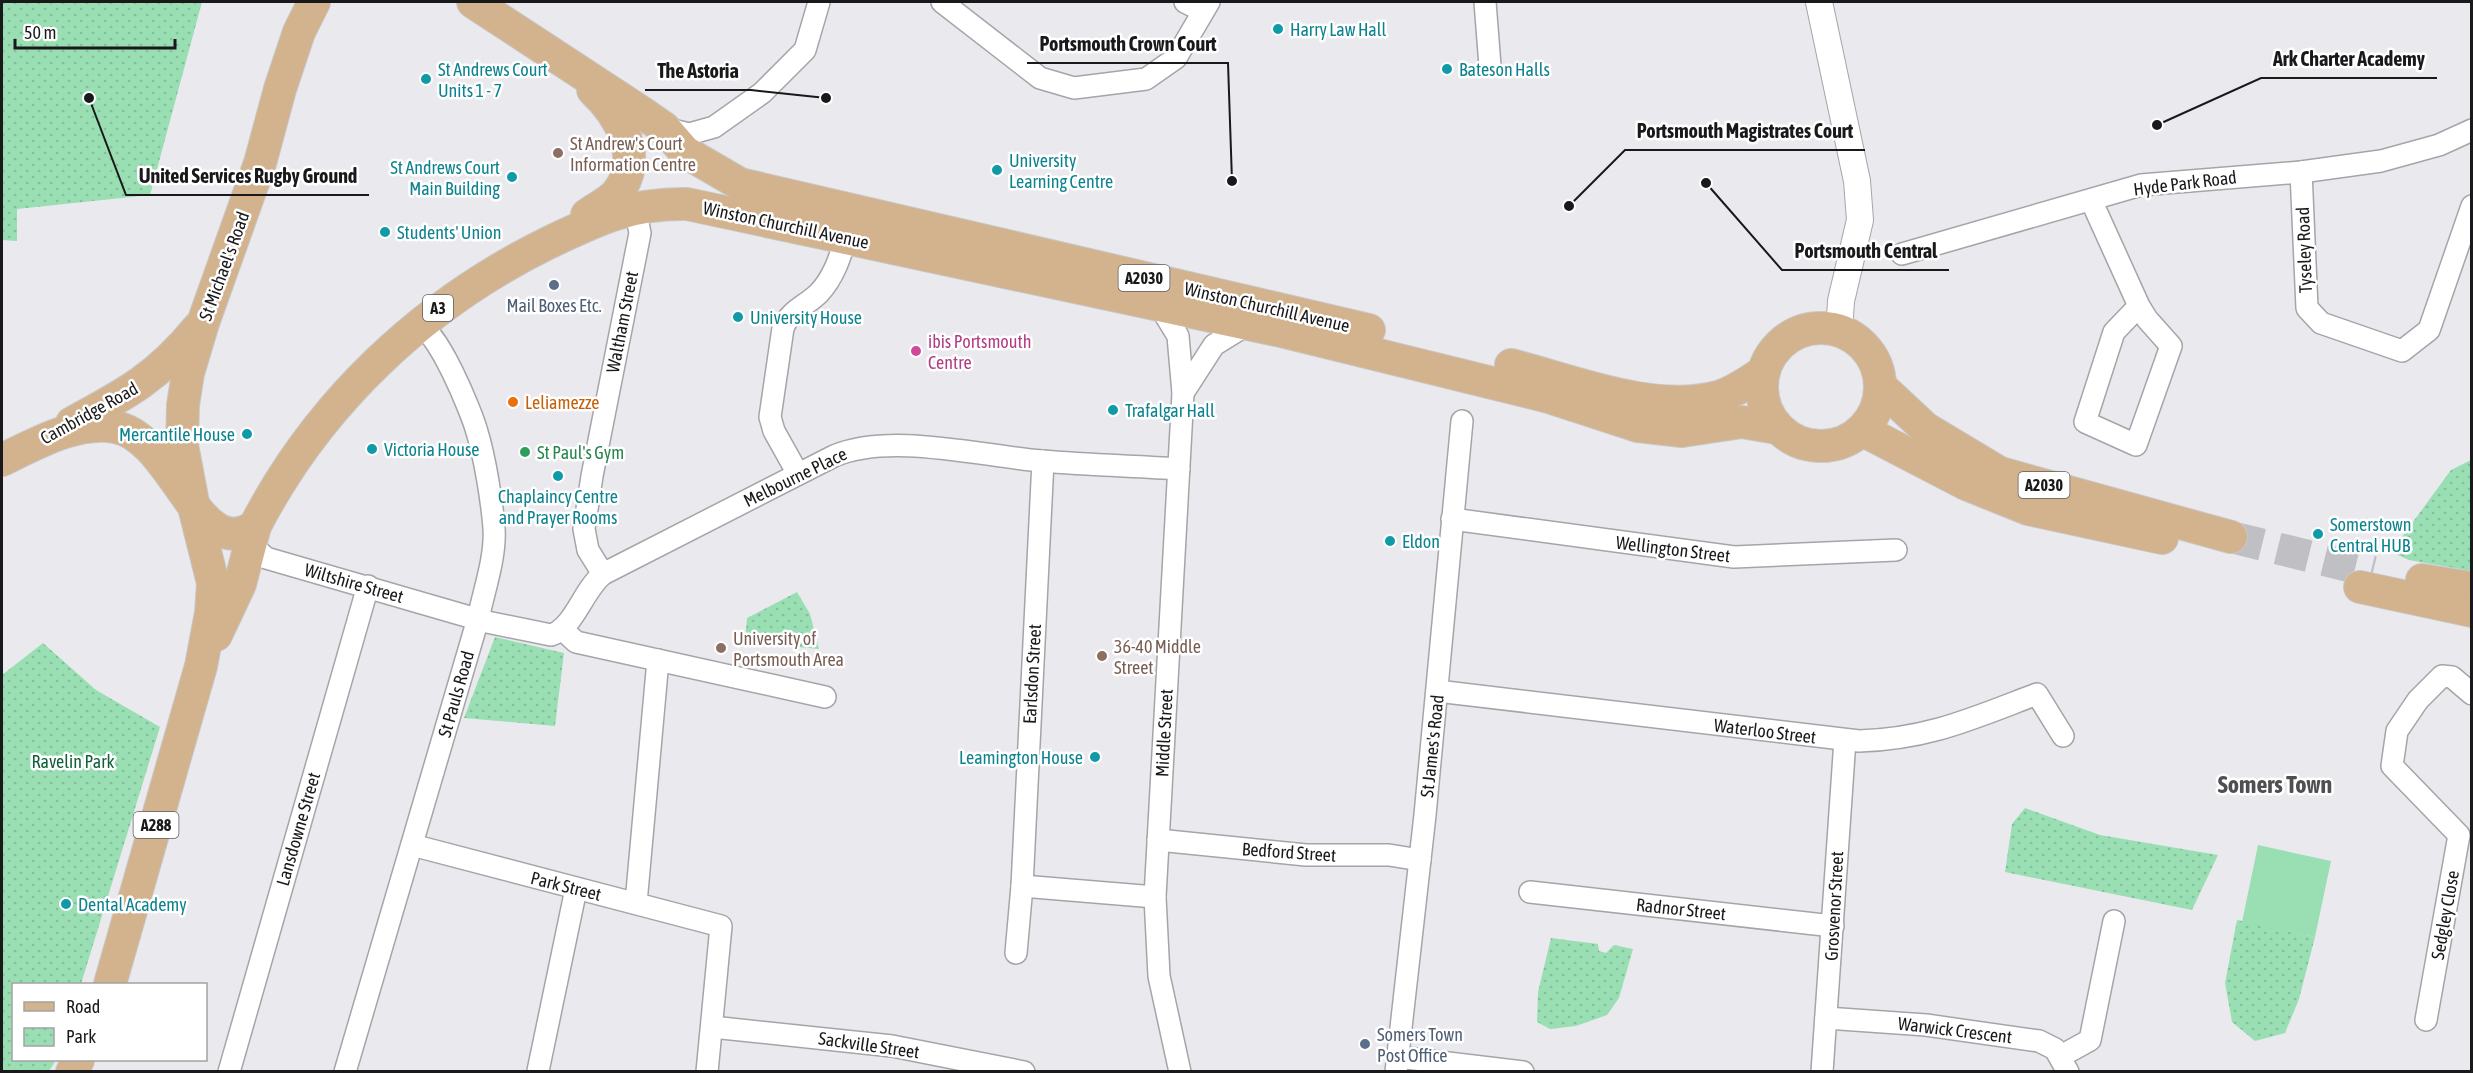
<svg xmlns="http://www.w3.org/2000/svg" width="2473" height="1073" font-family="'Asap Condensed',sans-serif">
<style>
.park{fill:url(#park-dots)}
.pitch{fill:#99dfb3}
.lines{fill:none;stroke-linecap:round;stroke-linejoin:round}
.primary-tunnel{stroke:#c0c0c4;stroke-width:32;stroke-dasharray:32 16;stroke-linecap:butt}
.minor-casing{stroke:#a5a5a9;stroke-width:24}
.tertiary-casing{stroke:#a5a5a9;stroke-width:28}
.primary-casing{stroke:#c8c8c8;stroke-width:34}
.minor{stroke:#fff;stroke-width:21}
.tertiary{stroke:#fff;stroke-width:26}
.primary{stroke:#d3b28e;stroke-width:32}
.culture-dot{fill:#0f9aa8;stroke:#fff;stroke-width:2}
.education-dot{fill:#8d6e63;stroke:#fff;stroke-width:2}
.service-dot{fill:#5c6f8a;stroke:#fff;stroke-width:2}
.hotel-dot{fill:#d1479c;stroke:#fff;stroke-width:2}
.food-dot{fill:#e8710a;stroke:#fff;stroke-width:2}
.leisure-dot{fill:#2e9e5b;stroke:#fff;stroke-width:2}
.labels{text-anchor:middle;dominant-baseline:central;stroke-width:5;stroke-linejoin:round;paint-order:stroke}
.shield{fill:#fff;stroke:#5e5e5f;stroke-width:1.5}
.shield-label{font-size:16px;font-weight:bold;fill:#19191b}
.culture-label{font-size:18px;fill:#0d838f;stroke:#fff;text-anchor:start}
.education-label{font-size:18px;fill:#785e54;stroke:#fff;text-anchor:start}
.street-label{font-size:18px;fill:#19191b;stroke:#fff}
.service-label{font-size:18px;fill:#4e5e75;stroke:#fff}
.hotel-label{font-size:18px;fill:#b23c85;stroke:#fff;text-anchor:start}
.food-label{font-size:18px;fill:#c56008;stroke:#fff;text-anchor:start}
.leisure-label{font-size:18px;fill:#27864d;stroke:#fff;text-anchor:start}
.park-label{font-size:18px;fill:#125e39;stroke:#fff}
.district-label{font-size:24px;font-weight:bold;fill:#4f4f52;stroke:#fff}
.leader{fill:none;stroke:#19191b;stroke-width:2}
.callout-dot{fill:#19191b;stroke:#fff;stroke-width:2}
.callout-label{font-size:20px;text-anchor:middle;font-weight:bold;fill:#19191b;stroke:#fff;stroke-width:5;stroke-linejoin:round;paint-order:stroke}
</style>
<defs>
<pattern id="park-dots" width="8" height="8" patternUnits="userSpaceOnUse" patternTransform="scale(1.5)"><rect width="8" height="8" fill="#99dfb3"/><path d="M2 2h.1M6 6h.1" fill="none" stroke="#83bf99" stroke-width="1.8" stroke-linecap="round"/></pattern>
</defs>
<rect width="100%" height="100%" fill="#eaeaee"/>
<g class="park">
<polygon points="2,2 202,2 150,195 17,209 17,241 2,240"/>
<polygon points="2471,460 2471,571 2409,560 2391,552 2451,470"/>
<polygon points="797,592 810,614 819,649 745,642 747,618"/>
<polygon points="495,637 564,653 555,726 464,718"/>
<polygon points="43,643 96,690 160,727 81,984 14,984 14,1060 56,1060 49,1071 2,1071 2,675"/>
<polygon points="2025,808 2100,835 2218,855 2192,910 2005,872 2012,824"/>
<polygon points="2237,920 2315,937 2299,999 2285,1033 2255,1041 2232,1022 2225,983"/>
<polygon points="1551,938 1598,944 1599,951 1606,953 1614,945 1633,949 1619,998 1607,1015 1576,1026 1550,1029 1537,1022 1538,992"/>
</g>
<polygon class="pitch" points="2258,845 2331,861 2315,937 2242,922"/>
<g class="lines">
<polyline class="primary-tunnel" points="2231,537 2373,572"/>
<defs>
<g id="minor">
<polyline points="942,2 1040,78 1074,88 1146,79 1176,58 1209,2"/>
<polyline points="1185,2 1203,11"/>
<polyline points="1485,2 1490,66"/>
<polyline points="664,128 689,134 714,127 762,93 805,50 819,2"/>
<polyline points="2301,172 2307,308 2321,323 2402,351 2429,330 2472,206"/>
<polyline points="2091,200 2139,306 2147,319 2171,346 2136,445 2085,422 2114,332 2139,306"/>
<polyline points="1902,254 2141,185 2301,172 2381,161 2439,145 2472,130"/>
<polyline points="1159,305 1178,336 1183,393 1155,897 1159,976 1180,1072"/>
<polyline points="1183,393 1214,345 1248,324"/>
<path d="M798 474 774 431 770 417 783 328C790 310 806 306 819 293 834 277 840 257 846 238"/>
<polyline points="1452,519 1734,557 1896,550"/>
<path d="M255 532 254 547 266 558 487 622 551 635C574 628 583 590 603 574L834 456C891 432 980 456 1042 461 1088 465 1134 466 1179 469"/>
<polyline points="603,574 588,550 584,529 592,476 640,233 635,208"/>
<polyline points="562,629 576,642 825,697"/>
<path d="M1437 691 1859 741C1929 739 1973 718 2037 694L2063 736"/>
<polyline points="1158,840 1306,855 1389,855 1420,860"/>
<polyline points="412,845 721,926 707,1072"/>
<polyline points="1022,886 1155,897"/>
<polyline points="1530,892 1833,926"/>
<polyline points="636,903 658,660"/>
<polyline points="1016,953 1022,886 1043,461"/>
<polyline points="1826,1018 1926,1025 2039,1041 2055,1049 2068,1072"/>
<polyline points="2426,1020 2459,835 2392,766 2397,731 2418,700 2442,676 2452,677 2472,694"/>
<polyline points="712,1027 892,1046 1024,1072"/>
<polyline points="2061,1056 2090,1040 2114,921"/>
<polyline points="1398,1057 1523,1072"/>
<polyline points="538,1071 576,889"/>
<polyline points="229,1072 368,586"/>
<path d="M345 1072 478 619C484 590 496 557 494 528 492 502 485 458 477 432 472 413 437 328 418 325"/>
<polyline points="1396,1072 1425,815 1462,421"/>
<polyline points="1822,1072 1845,740"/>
</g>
<polyline id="tertiary" points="1819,2 1857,181 1860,220 1841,301 1839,333"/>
<g id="primary">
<polyline points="473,2 644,114 664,128 685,152 740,184 1369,330"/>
<path d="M587 215C596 208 610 202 617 193 645 160 620 115 593 90"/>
<circle cx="1821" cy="387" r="59"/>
<path d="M1511 365C1574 381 1653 414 1718 397 1735 392 1748 382 1762 373"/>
<polyline points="1881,387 1925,428 2000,473 2231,537"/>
<path d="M72 423C126 394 158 377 198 328"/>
<polyline points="1862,430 1966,484 2028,509 2162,538"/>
<path d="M2 460C35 444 77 420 115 427 175 438 198 566 255 526 319 402 424 304 548 243 598 219 631 203 687 204L1281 331 1549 397 1638 426 1682 431 1742 422 1777 428"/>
<polyline points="2422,580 2472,588"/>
<polyline points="2360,587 2472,611"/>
<polyline points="216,635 240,584 255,526"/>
<polyline points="110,984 201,666 211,613 213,583 193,503 182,445 183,405 188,373 203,323 260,163 280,89 299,32 314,2"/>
<polyline points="72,1072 78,1060"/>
</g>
</defs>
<use href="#minor" class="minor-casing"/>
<use href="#tertiary" class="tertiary-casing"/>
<use href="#primary" class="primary-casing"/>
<use href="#minor" class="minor"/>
<use href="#tertiary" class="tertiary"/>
<use href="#primary" class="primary"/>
</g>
<g class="culture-dot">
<circle cx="1278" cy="29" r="6"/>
<circle cx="1447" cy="69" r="6"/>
<circle cx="426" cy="79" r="6"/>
<circle cx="997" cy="170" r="6"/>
<circle cx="512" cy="177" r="6"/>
<circle cx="385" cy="232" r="6"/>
<circle cx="738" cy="317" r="6"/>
<circle cx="1113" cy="410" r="6"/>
<circle cx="247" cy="434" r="6"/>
<circle cx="372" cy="449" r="6"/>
<circle cx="558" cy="476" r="6"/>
<circle cx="2318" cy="534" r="6"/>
<circle cx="1390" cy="541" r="6"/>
<circle cx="1095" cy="757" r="6"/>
<circle cx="66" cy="904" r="6"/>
</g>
<g class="education-dot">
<circle cx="558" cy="153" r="6"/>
<circle cx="721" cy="648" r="6"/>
<circle cx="1102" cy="656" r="6"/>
</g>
<g class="service-dot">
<circle cx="554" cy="285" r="6"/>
<circle cx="1365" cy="1044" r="6"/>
</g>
<circle class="hotel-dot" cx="916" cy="351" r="6"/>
<circle class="food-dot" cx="513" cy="402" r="6"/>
<circle class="leisure-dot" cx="525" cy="452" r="6"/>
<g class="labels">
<g class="shield">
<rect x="1118.5" y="265" width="51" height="26" rx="4.5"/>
<rect x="423" y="295" width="30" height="26" rx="4.5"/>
<rect x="2018.5" y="472" width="51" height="26" rx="4.5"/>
<rect x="133.5" y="812" width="45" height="26" rx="4.5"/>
</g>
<g class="shield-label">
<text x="1144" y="278">A2030</text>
<text x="438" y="308">A3</text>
<text x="2044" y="485">A2030</text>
<text x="156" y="825">A288</text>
</g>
<g class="culture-label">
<text x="1290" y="29">Harry Law Hall</text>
<text x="438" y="69">St Andrews Court<tspan x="438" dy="21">Units 1 - 7</tspan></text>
<text x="1459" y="69">Bateson Halls</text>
<text x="1009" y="160">University<tspan x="1009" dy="21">Learning Centre</tspan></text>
<text x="500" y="167" text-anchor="end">St Andrews Court<tspan x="500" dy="21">Main Building</tspan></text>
<text x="397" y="232">Students' Union</text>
<text x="750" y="317">University House</text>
<text x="1125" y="410">Trafalgar Hall</text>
<text x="235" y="434" text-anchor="end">Mercantile House</text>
<text x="384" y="449">Victoria House</text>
<text x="558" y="496" text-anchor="middle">Chaplaincy Centre<tspan x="558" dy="21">and Prayer Rooms</tspan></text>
<text x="2330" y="524">Somerstown<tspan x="2330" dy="21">Central HUB</tspan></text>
<text x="1402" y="541">Eldon</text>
<text x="1083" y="757" text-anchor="end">Leamington House</text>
<text x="78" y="904">Dental Academy</text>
</g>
<g class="education-label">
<text x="570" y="143">St Andrew's Court<tspan x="570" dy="21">Information Centre</tspan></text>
<text x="733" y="638">University of<tspan x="733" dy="21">Portsmouth Area</tspan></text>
<text x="1114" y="646">36-40 Middle<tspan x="1114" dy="21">Street</tspan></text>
</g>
<g class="street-label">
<text transform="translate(2185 183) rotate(-7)">Hyde Park Road</text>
<text transform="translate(786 225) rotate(12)">Winston Churchill Avenue</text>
<text transform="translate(2304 250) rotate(-92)">Tyseley Road</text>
<text transform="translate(224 266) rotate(-70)">St Michael's Road</text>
<text transform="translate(1267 307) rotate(13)">Winston Churchill Avenue</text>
<text transform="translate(622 322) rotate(-79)">Waltham Street</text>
<text transform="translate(89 413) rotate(-29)">Cambridge Road</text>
<text transform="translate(795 477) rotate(-26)">Melbourne Place</text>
<text transform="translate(1673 549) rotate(7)">Wellington Street</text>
<text transform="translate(354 583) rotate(16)">Wiltshire Street</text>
<text transform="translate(1032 674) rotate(-87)">Earlsdon Street</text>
<text transform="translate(456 694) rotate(-74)">St Pauls Road</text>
<text transform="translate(1765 731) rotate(7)">Waterloo Street</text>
<text transform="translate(1164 733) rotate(-87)">Middle Street</text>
<text transform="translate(1432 746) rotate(-84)">St James's Road</text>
<text transform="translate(298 829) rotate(-74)">Lansdowne Street</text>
<text transform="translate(1289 852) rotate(4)">Bedford Street</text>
<text transform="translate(566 886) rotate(14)">Park Street</text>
<text transform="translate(1834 906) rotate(-87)">Grosvenor Street</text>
<text transform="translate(1681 909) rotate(6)">Radnor Street</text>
<text transform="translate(2445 915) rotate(-80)">Sedgley Close</text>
<text transform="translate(1955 1030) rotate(7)">Warwick Crescent</text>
<text transform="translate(869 1045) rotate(8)">Sackville Street</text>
</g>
<g class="service-label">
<text x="554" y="305">Mail Boxes Etc.</text>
<text x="1377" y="1034" text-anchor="start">Somers Town<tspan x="1377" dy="21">Post Office</tspan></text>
</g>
<g class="hotel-label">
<text x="928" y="341">ibis Portsmouth<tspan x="928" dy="21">Centre</tspan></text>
</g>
<g class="food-label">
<text x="525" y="402">Leliamezze</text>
</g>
<g class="leisure-label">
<text x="537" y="452">St Paul's Gym</text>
</g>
<g class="park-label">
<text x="73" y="761">Ravelin Park</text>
</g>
<g class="district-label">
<text x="2275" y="784">Somers Town</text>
</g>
</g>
<path class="leader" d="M1232 181L1228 63H1027M2157 125L2261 78H2437M826 98L751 90H645M1569 206L1625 150H1865M89 98L126 195H369M1706 183L1782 270H1949"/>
<g class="callout-dot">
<circle cx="1232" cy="181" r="6"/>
<circle cx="2157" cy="125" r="6"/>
<circle cx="826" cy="98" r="6"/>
<circle cx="1569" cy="206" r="6"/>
<circle cx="89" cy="98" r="6"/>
<circle cx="1706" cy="183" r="6"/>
</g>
<g class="callout-label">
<text x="1128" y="51">Portsmouth Crown Court</text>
<text x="2349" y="66">Ark Charter Academy</text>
<text x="698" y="78">The Astoria</text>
<text x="1745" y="138">Portsmouth Magistrates Court</text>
<text x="248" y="183">United Services Rugby Ground</text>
<text x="1866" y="258">Portsmouth Central</text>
</g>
<rect width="2473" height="1073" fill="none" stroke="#19191b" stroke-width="6"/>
<rect x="12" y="983" width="195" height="78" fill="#ffffff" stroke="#a3a3a4" stroke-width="1.5"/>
<rect x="24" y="1002" width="30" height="9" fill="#d3b28e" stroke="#a3a3a4" stroke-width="1.5"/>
<text x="66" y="1013" font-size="18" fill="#19191b">Road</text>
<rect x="24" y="1028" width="30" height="18" fill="url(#park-dots)" stroke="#a3a3a4" stroke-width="1.5"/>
<text x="66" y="1043" font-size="18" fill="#19191b">Park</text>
<path d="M15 39v9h160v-9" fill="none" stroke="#19191b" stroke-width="3"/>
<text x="24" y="39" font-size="18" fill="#19191b" stroke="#ffffff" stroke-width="4.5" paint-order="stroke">50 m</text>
</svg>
